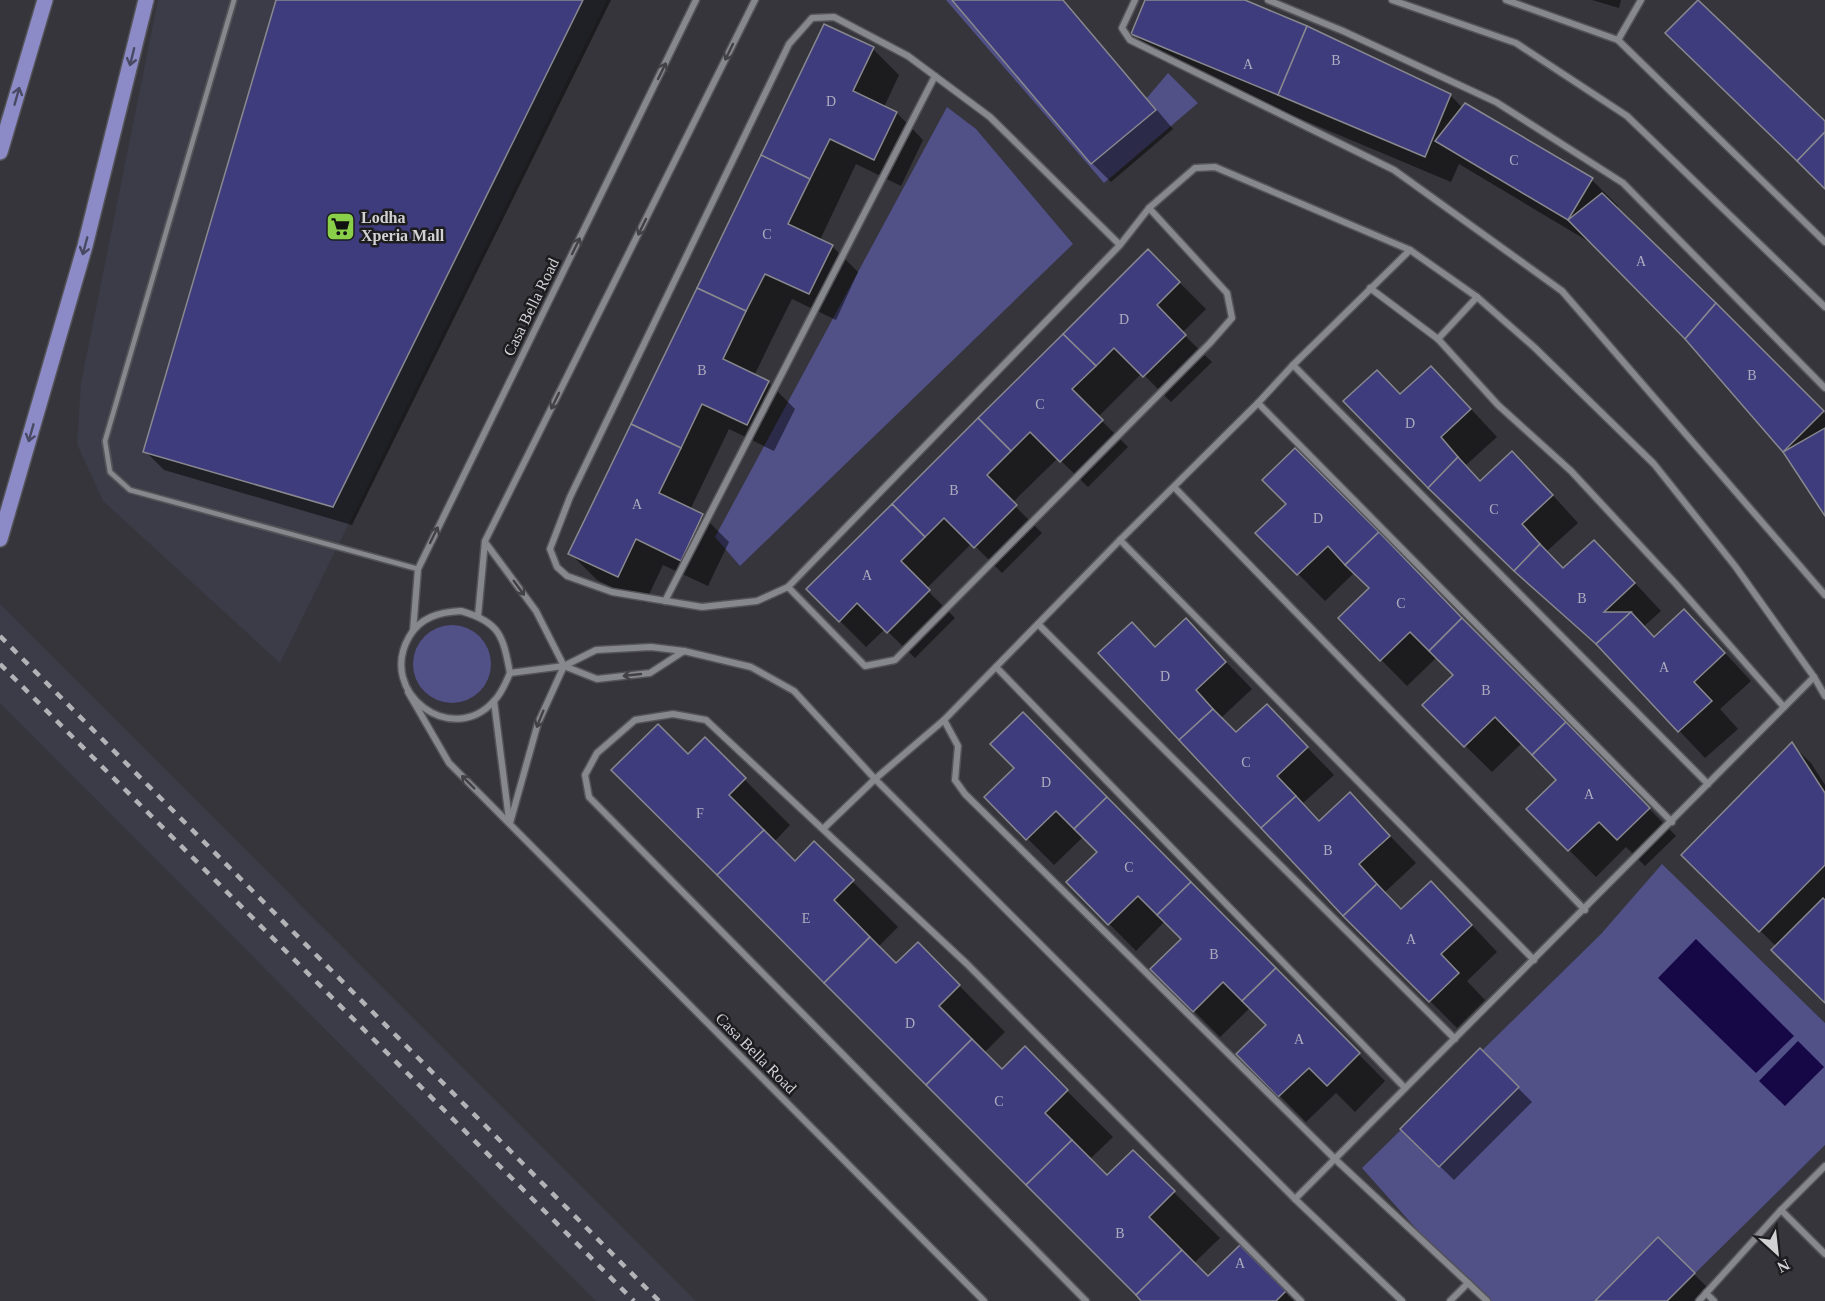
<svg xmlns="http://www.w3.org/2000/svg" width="1825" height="1301" font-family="'Times New Roman',serif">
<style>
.built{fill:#3b3c48}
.green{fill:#515087}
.water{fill:#160847}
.shadow{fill:#0007}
.building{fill:#3f3c7d;stroke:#88888f;stroke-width:1.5}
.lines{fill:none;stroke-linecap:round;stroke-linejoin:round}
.lane-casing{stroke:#535358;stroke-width:8}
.street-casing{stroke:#535358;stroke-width:9}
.primary-casing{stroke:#535358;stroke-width:18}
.lane{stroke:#87878e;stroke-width:4.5}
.street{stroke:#87878e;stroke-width:6}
.primary{stroke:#8c8bc7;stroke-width:15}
.rail{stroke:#b3b3b7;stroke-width:4.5;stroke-dasharray:8 8;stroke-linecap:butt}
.oneway{stroke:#424246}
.oneway2{stroke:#494963}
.labels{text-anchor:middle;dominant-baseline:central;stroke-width:5;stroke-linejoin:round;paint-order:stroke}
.number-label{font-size:14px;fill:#adacbf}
.poi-label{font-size:16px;font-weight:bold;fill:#d2d2d5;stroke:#1d1d20;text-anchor:start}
.street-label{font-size:16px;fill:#d2d2d5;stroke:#1d1d20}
</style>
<rect width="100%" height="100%" fill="#35353b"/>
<g class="built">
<polygon points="158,0 607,0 280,663 103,501 77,444 81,383"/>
<polygon points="0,604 696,1301 596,1301 0,703"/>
</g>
<g class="green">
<polygon points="946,0 952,0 1091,164 1168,73 1198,103 1104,183"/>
<polygon points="947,107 976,129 1073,244 740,566 715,537"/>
<circle cx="452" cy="664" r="39"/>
<polygon points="1662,864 1825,1023 1825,1145 1667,1301 1487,1301 1467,1286 1362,1168 1601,934"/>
</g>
<g class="water">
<polygon points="1696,939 1794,1036 1756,1073 1658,978"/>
<polygon points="1798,1041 1824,1067 1785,1106 1759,1081"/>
</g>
<g class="shadow">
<polygon points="277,0 611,0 352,525 164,470 145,451"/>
<polygon points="954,0 1064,0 1173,129 1111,182 1092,163"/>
<polygon points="1147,0 1241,0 1450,95 1463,108 1592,180 1618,206 1617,209 1825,414 1825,513 1784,451 1686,338 1596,246 1459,164 1451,182 1160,60 1133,33"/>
<polygon points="1592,0 1621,0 1619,8"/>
<polygon points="873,49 899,75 884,107 897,113 923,140 901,186 856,164 820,240 832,246 858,272 836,320 792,299 772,339 754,376 768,382 795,409 774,451 729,429 690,510 702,515 729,542 708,586 663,565 645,603 597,580 570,553"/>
<polygon points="1148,251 1206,309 1182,333 1212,362 1171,402 1142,373 1098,417 1128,447 1088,487 1058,458 1012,503 1042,533 1002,573 972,543 926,589 955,618 915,658 885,629 866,647 808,589"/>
<polygon points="1457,394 1497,437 1466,465 1481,482 1539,480 1578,523 1547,551 1564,570 1621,568 1661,611 1643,627 1655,638 1711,638 1751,681 1720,709 1738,729 1705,758 1613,660 1543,598 1457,514 1400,395"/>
<polygon points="1295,450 1676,836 1645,866 1626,847 1596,877 1528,809 1558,780 1522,743 1492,772 1424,705 1455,675 1437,657 1407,686 1340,618 1371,588 1355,572 1325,601 1258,533 1288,504"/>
<polygon points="1186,620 1252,689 1221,718 1236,734 1267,706 1334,775 1303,803 1320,822 1350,794 1416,863 1385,892 1402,910 1458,910 1497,952 1467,981 1485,1000 1457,1028 1344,915 1132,624 1156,648"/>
<polygon points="1023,714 1385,1081 1355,1112 1336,1093 1306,1122 1238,1054 1268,1025 1251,1007 1220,1037 1152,969 1183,939 1165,921 1136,951 1068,882 1099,852 1083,837 1054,865 986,797 1016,768"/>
<polygon points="705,740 790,825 774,842 795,863 814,843 898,927 878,947 896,965 918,944 1005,1032 984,1053 1002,1071 1025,1049 1113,1137 1090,1159 1107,1177 1133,1152 1220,1238 1194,1263 1208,1278 1240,1247 1294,1301 1143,1301 688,756"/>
<polygon points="1792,745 1811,763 1825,785 1825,1001 1777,947 1683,855"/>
<polygon points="1480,1050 1532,1102 1454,1180 1402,1129"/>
<polygon points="1658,1239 1708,1288 1696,1301 1597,1301"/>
</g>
<g class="building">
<polygon points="276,0 583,0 333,507 143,452"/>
<polygon points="952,0 1063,0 1156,110 1091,164"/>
<polygon points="1145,0 1245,0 1307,26 1278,95 1131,34"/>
<polygon points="1698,0 1825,121 1825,132 1797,161 1665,33"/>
<polygon points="824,24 874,47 853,91 897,112 874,160 830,139 810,179 761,155"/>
<polygon points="1307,26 1451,94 1425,157 1278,95"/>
<polygon points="1465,103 1593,178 1568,220 1435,141"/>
<polygon points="1825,132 1825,189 1797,161"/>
<polygon points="761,155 810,179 788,224 833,245 809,294 765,274 746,311 697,288"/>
<polygon points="1602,193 1716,303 1685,339 1568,220"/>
<polygon points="1148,249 1180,282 1157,305 1186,335 1143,377 1114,348 1096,366 1063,334"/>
<polygon points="697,288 746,311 723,359 769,381 747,425 702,404 681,448 631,424"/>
<polygon points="1716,303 1824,411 1783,452 1685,339"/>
<polygon points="1063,334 1096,366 1072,389 1103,420 1060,462 1030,432 1011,451 978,418"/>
<polygon points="1431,366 1471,409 1441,437 1458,457 1428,488 1343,401 1377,370 1400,394"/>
<polygon points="978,418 1011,451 987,475 1017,505 974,548 944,518 925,537 892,504"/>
<polygon points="631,424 681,448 659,493 703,514 681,561 636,539 618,577 568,554"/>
<polygon points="1825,428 1825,516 1783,452"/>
<polygon points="1295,448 1379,532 1345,565 1328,546 1297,575 1255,533 1286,504 1262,480"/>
<polygon points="1512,451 1553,495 1522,524 1540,544 1514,571 1428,488 1458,457 1480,481"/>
<polygon points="892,504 925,537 901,561 930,590 887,633 857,603 839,622 806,589"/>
<polygon points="1379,532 1462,618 1429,651 1410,632 1380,661 1338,618 1369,588 1345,565"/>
<polygon points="1594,540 1635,583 1604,612 1631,612 1596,644 1514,571 1540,544 1563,568"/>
<polygon points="1684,609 1725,653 1694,682 1712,701 1678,732 1596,644 1631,612 1654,637"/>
<polygon points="1186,618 1226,662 1196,690 1213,709 1179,740 1098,653 1132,622 1155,647"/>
<polygon points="1462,618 1566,722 1532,755 1495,717 1464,747 1422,705 1453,675 1429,651"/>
<polygon points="1267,704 1308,747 1277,776 1296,796 1261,828 1179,740 1213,709 1236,732"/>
<polygon points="1023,712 1107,797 1074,829 1056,811 1026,840 984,797 1014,768 990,744"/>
<polygon points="1566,722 1650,808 1617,840 1599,822 1568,851 1526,809 1556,780 1532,755"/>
<polygon points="658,724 688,754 705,737 746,778 729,795 764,830 717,875 611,770"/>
<polygon points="1792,742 1825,793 1825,865 1759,932 1681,855"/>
<polygon points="1350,792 1390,836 1359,864 1377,884 1343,916 1261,828 1296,796 1319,821"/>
<polygon points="1107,797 1191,882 1157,915 1138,896 1108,925 1066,882 1097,852 1074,829"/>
<polygon points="764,830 795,861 814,841 854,880 834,900 870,937 824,983 717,875"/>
<polygon points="1431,881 1472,925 1441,954 1459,973 1429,1002 1343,916 1377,884 1401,909"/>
<polygon points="1191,882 1276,968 1242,1001 1223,982 1193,1012 1150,969 1181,939 1157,915"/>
<polygon points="1823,898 1825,900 1825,1003 1771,950"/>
<polygon points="870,937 896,963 918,942 960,985 939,1006 972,1039 926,1085 824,983"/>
<polygon points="1276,968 1360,1053 1327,1086 1309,1068 1278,1097 1236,1054 1266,1025 1242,1001"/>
<polygon points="972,1039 1002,1069 1025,1046 1068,1090 1045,1113 1072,1140 1026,1185 926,1085"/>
<polygon points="1480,1048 1519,1087 1439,1167 1400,1129"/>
<polygon points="1072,1140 1107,1175 1133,1150 1175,1191 1149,1217 1182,1250 1136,1295 1026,1185"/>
<polygon points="1658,1237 1695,1273 1667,1301 1595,1301"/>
<polygon points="1240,1245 1286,1291 1276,1301 1141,1301 1136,1295 1182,1250 1208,1276"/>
</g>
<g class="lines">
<defs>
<polyline id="lane" points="234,0 105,441 110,472 130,490 418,569"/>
<g id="street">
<polyline points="1135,0 1122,28 1130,40 1394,170 1562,291 1825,595"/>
<polyline points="1268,0 1343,31 1496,102 1623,183 1825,388"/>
<polyline points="1392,0 1516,43 1627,116 1825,307"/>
<polyline points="1506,0 1618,40 1825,242"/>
<polyline points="1618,40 1641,0"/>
<polyline points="1120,245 990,117 908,56 834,17 812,18 789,44 570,497 550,549 557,567 567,576 612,592 702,607 757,601 788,587 1120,245 1149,208 1195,168 1215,167 1410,250 1477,297 1534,347 1654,464 1735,566 1814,677 1825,696"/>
<polyline points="1370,288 1438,339 1498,405 1571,471 1675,583 1784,707"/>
<polyline points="1438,339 1477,297"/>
<polyline points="1293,365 1708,784"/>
<polyline points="1258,403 1672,822"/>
<polyline points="1174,487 1585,910"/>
<polyline points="1120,540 1534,960"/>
<polyline points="485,542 536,611 564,666 597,679 650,673 684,651"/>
<polyline points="788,587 865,666 895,660 1210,343 1232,318 1227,293 1149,208"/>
<polyline points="665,601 935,76"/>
<path d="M461 611C500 622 503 636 510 673 506 682 502 693 494 701 452 748 377 693 409 637 420 617 440 612 461 611Z"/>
<polyline points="478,616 485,541 755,0"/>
<polyline points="1038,624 1455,1039"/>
<polyline points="413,631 418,569 696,0"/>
<polyline points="996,667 1405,1088"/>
<polyline points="510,673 564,666 596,650 651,647 684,651 751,667 794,691 875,779 1295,1199 1402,1301"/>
<polyline points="408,692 449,763 984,1301"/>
<polyline points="494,701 509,820"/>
<polyline points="944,720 958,746 955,780 965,794 1336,1160 1468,1283"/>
<polyline points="510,823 538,723 564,666"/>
<polyline points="823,829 875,779 944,720 1120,540 1258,403 1293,365 1410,250"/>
<polyline points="1295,1199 1814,677"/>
<polyline points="1781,1210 1825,1254"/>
<polyline points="1706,1293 1714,1301"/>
<polyline points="1086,1301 589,797 585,775 597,753 635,720 673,714 706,720 967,964 1301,1301"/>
<polyline points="1450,1301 1468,1283 1487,1301"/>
<polyline points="1699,1301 1781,1210 1825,1166"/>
</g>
<g id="primary">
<polyline points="0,152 45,0"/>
<polyline points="0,539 85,246 146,0"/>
</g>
</defs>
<use href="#lane" class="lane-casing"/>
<use href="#street" class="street-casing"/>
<use href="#primary" class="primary-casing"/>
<use href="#lane" class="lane"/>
<use href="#street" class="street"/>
<use href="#primary" class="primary"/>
<g class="rail">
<polyline points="0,636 659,1301"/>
<polyline points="0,664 634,1301"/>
</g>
</g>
<defs><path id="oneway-shaft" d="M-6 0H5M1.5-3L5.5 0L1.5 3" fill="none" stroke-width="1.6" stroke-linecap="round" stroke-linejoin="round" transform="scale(1.5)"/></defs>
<g class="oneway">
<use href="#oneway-shaft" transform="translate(729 52) rotate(116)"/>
<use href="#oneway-shaft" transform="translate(662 71) rotate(-64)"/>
<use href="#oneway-shaft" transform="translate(642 227) rotate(116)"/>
<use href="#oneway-shaft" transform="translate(576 246) rotate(-64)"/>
<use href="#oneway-shaft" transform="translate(555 401) rotate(116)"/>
<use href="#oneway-shaft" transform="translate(434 535) rotate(-64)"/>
<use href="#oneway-shaft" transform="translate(519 588) rotate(54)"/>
<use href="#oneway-shaft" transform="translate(632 675) rotate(174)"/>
<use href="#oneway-shaft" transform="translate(540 719) rotate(112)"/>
<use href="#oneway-shaft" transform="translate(468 782) rotate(-135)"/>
</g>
<g class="oneway2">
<use href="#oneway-shaft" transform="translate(132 57) rotate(104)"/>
<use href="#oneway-shaft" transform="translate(17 96) rotate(-74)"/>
<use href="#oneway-shaft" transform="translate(85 246) rotate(105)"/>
<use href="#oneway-shaft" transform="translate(31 433) rotate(106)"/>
</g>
<defs>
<symbol id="supermarket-square" viewBox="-11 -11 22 22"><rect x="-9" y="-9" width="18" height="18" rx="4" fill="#89cf49" stroke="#1d1d20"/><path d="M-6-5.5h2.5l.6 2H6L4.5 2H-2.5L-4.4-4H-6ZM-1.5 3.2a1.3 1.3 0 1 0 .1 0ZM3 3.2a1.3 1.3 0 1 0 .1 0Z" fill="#111"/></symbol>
</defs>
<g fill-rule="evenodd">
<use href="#supermarket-square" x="324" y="210" width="33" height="33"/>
</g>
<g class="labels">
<g class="number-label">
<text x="1336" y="60">B</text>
<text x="1248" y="64">A</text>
<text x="831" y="101">D</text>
<text x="1514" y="160">C</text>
<text x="767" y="234">C</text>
<text x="1641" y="261">A</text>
<text x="1124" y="319">D</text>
<text x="702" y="370">B</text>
<text x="1752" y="375">B</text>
<text x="1040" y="404">C</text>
<text x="1410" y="423">D</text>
<text x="954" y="490">B</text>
<text x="637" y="504">A</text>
<text x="1494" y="509">C</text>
<text x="1318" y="518">D</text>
<text x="867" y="575">A</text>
<text x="1582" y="598">B</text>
<text x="1401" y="603">C</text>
<text x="1664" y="667">A</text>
<text x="1165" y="676">D</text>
<text x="1486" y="690">B</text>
<text x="1246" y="762">C</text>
<text x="1046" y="782">D</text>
<text x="1589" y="794">A</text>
<text x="700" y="813">F</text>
<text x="1328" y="850">B</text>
<text x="1129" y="867">C</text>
<text x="806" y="918">E</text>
<text x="1411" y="939">A</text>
<text x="1214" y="954">B</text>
<text x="910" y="1023">D</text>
<text x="1299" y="1039">A</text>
<text x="999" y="1101">C</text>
<text x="1120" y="1233">B</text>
<text x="1240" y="1263">A</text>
</g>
<g class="poi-label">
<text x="361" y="217">Lodha<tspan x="361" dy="18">Xperia Mall</tspan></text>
</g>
<g class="street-label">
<text transform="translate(531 307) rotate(-64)">Casa Bella Road</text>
<text transform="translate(756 1053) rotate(45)">Casa Bella Road</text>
</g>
</g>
<g transform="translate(1777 1253) rotate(153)" stroke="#1d1d20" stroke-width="4.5" paint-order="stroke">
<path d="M0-4.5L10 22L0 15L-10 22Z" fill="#d2d2d5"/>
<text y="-9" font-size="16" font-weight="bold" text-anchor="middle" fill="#d2d2d5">N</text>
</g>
</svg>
